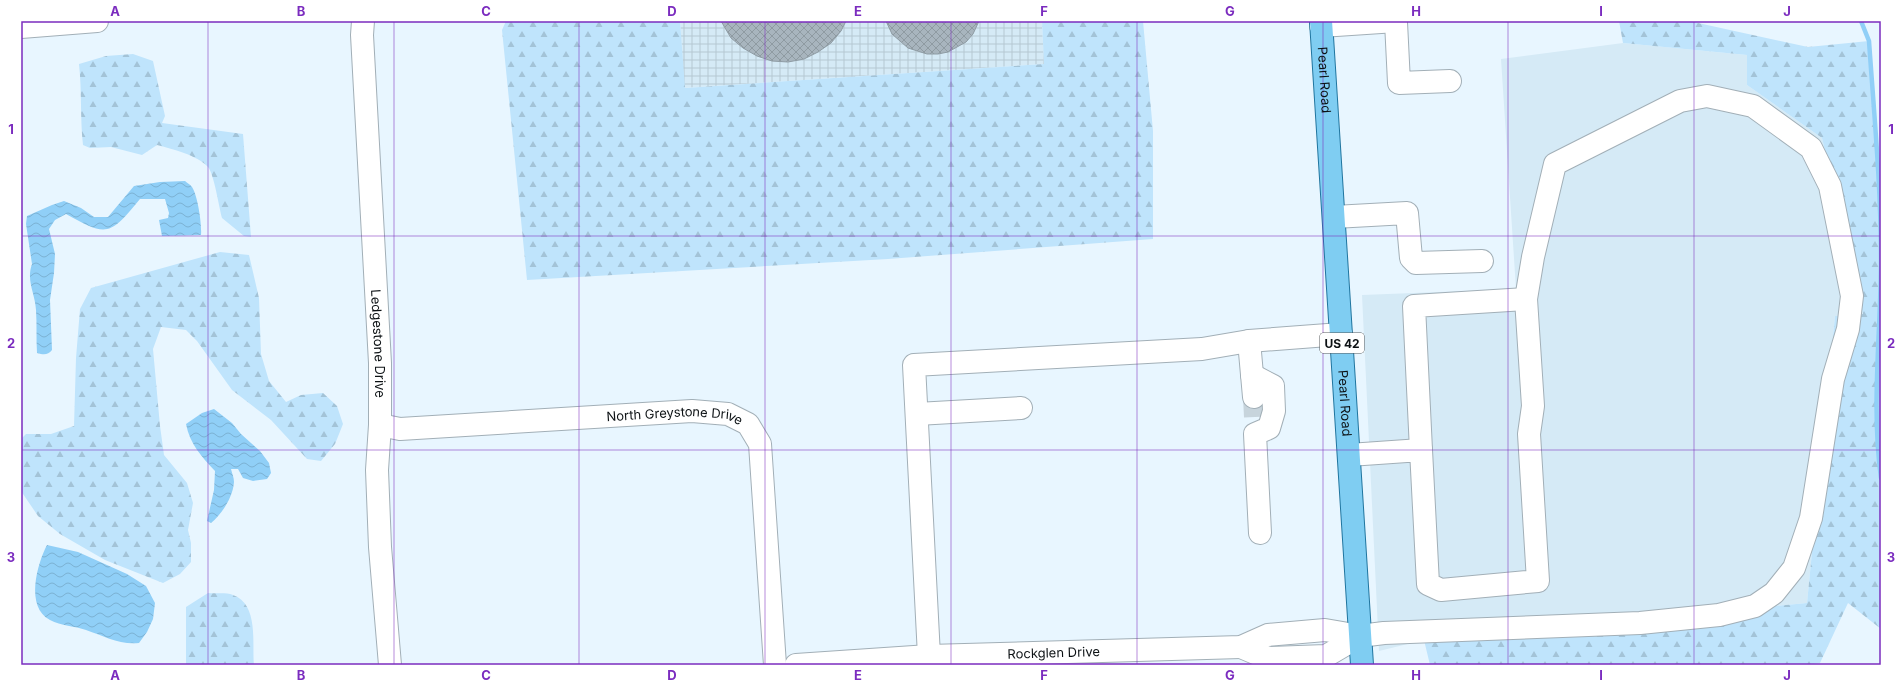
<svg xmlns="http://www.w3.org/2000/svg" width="1902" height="686" font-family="Inter,sans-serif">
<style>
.built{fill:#d5eaf6}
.industrial{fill:url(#industrial-grid)}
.forest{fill:url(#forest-firs)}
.water{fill:url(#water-waves)}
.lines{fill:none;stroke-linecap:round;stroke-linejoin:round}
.stream{stroke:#90cff7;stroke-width:4.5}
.building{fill:url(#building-cross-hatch);stroke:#8f9ca4}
.minor-tunnel{stroke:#c7d4dc;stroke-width:22;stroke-dasharray:22 11;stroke-linecap:butt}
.minor-casing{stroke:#a2afb7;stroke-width:24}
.major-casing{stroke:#20759f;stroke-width:24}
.minor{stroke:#fff;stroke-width:22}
.major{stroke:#7fcdf2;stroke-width:22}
.grid{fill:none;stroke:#7b2cbf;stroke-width:1;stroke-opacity:0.55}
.labels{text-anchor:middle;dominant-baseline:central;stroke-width:3;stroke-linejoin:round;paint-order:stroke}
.shield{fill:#fff;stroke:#55585a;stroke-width:1}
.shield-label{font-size:12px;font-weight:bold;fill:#0c1114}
.street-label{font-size:13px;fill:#0c1114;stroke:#fff}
.neatline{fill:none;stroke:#7b2cbf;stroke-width:1.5}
.grid-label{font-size:13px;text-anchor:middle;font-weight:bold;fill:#7b2cbf}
</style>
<defs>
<pattern id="industrial-grid" width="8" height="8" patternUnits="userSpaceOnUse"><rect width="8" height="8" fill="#d5eaf6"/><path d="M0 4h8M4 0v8" fill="none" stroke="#b6c8d2"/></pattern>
<pattern id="forest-firs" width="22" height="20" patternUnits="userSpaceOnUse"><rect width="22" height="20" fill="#bfe4fc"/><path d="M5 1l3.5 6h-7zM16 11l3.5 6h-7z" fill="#a3c3d7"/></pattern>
<pattern id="water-waves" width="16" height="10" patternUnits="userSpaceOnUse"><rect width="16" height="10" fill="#90cff7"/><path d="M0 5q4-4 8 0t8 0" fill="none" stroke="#7bb1d3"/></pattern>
<pattern id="building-cross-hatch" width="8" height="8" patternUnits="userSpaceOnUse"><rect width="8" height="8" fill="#a8b5be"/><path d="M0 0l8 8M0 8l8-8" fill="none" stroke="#8f9ba2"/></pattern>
</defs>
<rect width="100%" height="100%" fill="#e8f6ff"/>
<polygon class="built" points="1623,43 1747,55 1747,85 1822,138 1863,314 1835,316 1807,603 1424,640 1379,651 1362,295 1516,289 1501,59"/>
<polygon class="industrial" points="680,21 1042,21 1044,64 684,88"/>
<g class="forest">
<polygon points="506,21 680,21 685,88 1044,64 1042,21 1143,21 1153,131 1153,239 888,259 527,280 502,30"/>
<polygon points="1619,21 1689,21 1808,47 1869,41 1881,225 1881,629 1848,603 1820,663 1807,665 1430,665 1424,640 1807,603 1835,316 1863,314 1822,138 1747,85 1747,55 1623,43"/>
<path d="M133 54 153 61 165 116 162 123 243 134 251 237 244 236 222 218C219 207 214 174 208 167 197 155 172 149 157 145L142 155 111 147 90 148 83 145C80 118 82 91 79 64L106 56Z"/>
<polygon points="220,252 249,255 259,298 261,354 269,381 286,402 301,395 323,393 337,406 343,424 335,444 321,461 307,459 271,420 232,390 197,341 186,330 161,327 153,349 160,426 164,455 187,483 193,503 188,530 191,543 191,562 180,574 163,583 105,560 60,534 38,516 21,491 21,439 26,434 51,434 74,426 76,358 80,309 91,288"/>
<path d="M208 593C216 594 226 592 233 595 259 604 252 644 254 665H186V607Z"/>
</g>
<g class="water">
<path d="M185 181C187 183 191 185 192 187 198 196 202 225 201 235L162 236 159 220 168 218 169 213 165 199H140C110 236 107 237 66 214L55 220 49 229 55 254 54 273 50 300 52 350C48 355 44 355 37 353 36 339 37 324 36 310 35 293 26 281 32 264L26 224 27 216 52 205 64 201 81 208 94 217H108L134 186 160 182Z"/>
<path d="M214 409 232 423 241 434 260 451 269 463 271 473 267 479 253 481 243 478 238 469H231C232 473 234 478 234 482 233 497 222 514 211 523L207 521 214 490 215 471C201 456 190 444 186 424L202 413Z"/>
<path d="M47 545 78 552 127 574 146 586 155 603 153 619 147 632 139 643C119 645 104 636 86 630 75 626 61 626 50 620 25 607 37 564 47 545Z"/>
</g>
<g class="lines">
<path class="stream" d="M1861 21 1869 41C1874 113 1881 186 1881 259 1881 332 1871 406 1881 478"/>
</g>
<g class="building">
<polygon points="721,21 846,21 841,31 831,43 818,52 804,59 788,62 772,61 757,56 743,48 731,38"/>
<polygon points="886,21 979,21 973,34 966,42 948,52 938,54 927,54 908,48 892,34"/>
</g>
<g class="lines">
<polyline class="minor-tunnel" points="1254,397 1255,417"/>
<defs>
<g id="minor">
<path id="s1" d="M363 21 362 35 380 363V425L377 470 380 547 390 665"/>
<polyline points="1396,22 1399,83 1450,81"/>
<polyline points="1321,26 1396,21"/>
<polyline points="21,27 97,21"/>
<polyline points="1334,217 1407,213 1411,258 1416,263 1482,261"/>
<polyline points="1249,341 1254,397"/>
<polyline points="1252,375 1273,386 1274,411 1269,428 1255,434 1260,533"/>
<polyline points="917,414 1021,408"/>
<path id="s2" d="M380 425 400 429 692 411 728 414 748 424 760 444 775 665"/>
<polyline points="1421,450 1414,306 1526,299"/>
<polyline points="1241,647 1267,658 1326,656 1360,636"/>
<polyline points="929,656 914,365 1202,349 1249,341 1341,334"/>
<path id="s3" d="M796 665 929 656 1241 647 1268 635 1325 630 1360 636 1384 633 1640 623 1719 615 1755 606 1774 593 1794 568 1811 518 1833 379 1848 329 1852 296 1830 186 1811 148 1753 106 1707 96 1680 101 1555 164 1533 257 1526 299 1533 406 1529 434 1538 581 1441 590 1428 584 1421 450 1349 455"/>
</g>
<g id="major">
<path id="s4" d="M1321 21 1362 665"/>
</g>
</defs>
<use href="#minor" class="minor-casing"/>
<use href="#major" class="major-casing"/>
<use href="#minor" class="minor"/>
<use href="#major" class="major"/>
</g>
<path class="grid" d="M208 21V665M394 21V665M579 21V665M765 21V665M951 21V665M1137 21V665M1323 21V665M1508 21V665M1694 21V665M21 236H1881M21 450H1881"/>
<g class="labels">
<rect class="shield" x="1320" y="333" width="44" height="20" rx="3"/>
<g class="shield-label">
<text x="1342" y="343">US 42</text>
</g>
<g class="street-label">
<text stroke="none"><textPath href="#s4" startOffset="59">Pearl Road</textPath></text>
<text stroke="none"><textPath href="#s1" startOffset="323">Ledgestone Drive</textPath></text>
<text stroke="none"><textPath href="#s4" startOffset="383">Pearl Road</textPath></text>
<text stroke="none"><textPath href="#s2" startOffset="296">North Greystone Drive</textPath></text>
<text stroke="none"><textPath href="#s3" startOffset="258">Rockglen Drive</textPath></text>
</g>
</g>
<rect width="1902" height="686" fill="none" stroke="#ffffff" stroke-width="44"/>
<rect x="22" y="22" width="1858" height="642" class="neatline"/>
<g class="grid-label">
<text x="115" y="16">A</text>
<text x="301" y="16">B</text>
<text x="486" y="16">C</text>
<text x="672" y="16">D</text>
<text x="858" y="16">E</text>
<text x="1044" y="16">F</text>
<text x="1230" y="16">G</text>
<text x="1416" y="16">H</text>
<text x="1601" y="16">I</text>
<text x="1787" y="16">J</text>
<text x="11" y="134">1</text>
<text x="1891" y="134">1</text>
<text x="11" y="348">2</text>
<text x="1891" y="348">2</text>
<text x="11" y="562">3</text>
<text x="1891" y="562">3</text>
<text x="115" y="680">A</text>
<text x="301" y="680">B</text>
<text x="486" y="680">C</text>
<text x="672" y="680">D</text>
<text x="858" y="680">E</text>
<text x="1044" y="680">F</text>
<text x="1230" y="680">G</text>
<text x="1416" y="680">H</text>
<text x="1601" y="680">I</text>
<text x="1787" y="680">J</text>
</g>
</svg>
